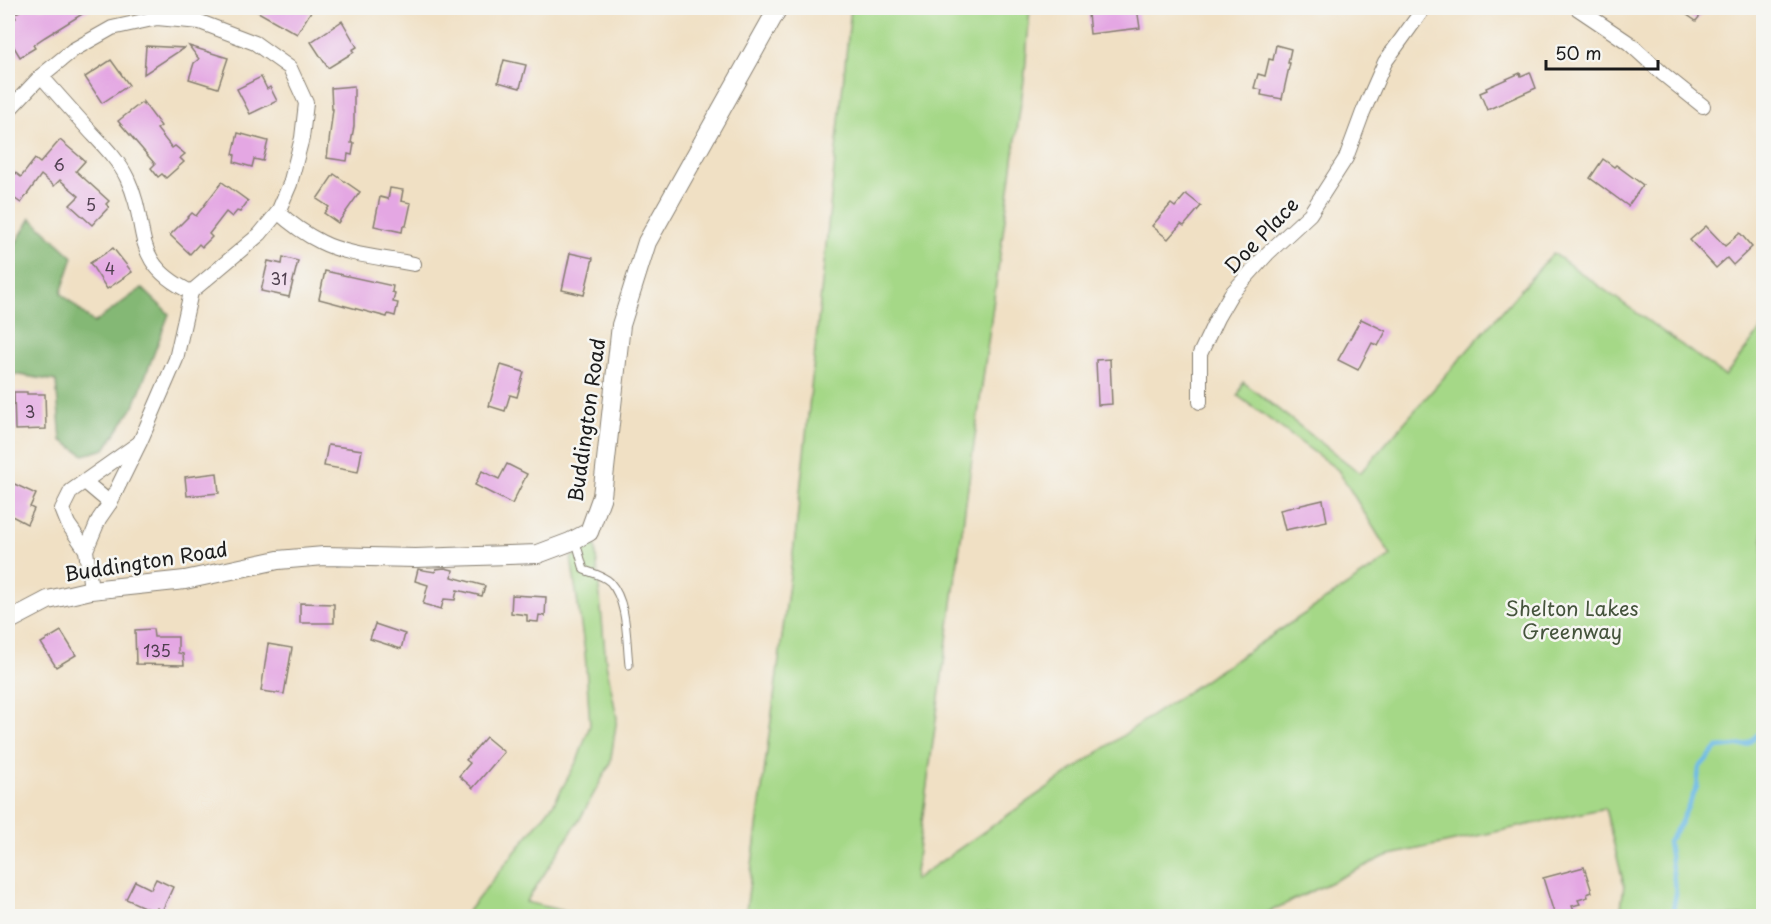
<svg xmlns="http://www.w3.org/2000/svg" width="1771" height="924" font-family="'Playpen Sans',sans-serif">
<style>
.green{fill:#a5d887;stroke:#607a52;stroke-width:1.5}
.forest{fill:#84b874;stroke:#506a48;stroke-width:1.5}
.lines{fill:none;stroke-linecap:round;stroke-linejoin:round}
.stream{stroke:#6ebbe8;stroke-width:4.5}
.building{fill:#e4a7e3}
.service-casing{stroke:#867e70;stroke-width:9}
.minor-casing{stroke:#867e70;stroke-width:16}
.tertiary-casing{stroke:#867e70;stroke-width:20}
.service{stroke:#fff;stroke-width:7}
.minor{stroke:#fff;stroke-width:14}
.tertiary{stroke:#fff;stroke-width:18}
.labels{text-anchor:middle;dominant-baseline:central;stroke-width:5;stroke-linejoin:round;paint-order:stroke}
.number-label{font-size:16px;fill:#4e3f4e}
.street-label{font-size:20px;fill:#1c1c1c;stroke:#f6f6f2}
.park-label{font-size:20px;fill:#45543c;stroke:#f6f6f2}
</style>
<rect width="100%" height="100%" fill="#f6f6f2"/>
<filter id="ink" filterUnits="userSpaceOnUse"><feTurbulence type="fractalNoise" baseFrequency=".0167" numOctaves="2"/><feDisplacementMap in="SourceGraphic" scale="12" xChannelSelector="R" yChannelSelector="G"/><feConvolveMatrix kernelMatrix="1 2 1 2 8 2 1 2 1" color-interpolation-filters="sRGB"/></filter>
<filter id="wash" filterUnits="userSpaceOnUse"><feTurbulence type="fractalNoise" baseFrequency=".008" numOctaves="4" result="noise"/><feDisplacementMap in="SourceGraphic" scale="24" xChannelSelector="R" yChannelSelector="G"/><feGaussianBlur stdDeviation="1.35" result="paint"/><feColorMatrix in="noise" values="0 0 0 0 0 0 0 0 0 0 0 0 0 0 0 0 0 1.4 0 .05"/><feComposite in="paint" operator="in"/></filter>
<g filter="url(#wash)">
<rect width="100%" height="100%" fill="#f0e0c4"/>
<g class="green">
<polygon points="851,8 1030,8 1025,73 914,880 1148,718 1391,556 1338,470 1238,396 1243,382 1360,473 1553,253 1725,376 1763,327 1763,916 1620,916 1624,885 1605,808 1386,856 1260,916 726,916 746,911 796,530"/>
<polygon points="595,543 606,663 617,718 610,764 581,817 526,902 585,916 464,916 554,803 578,759 590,725 585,652 571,558"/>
</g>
<polygon class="forest" points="31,218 73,257 61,293 94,323 142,288 169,314 134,406 105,449 84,455 61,440 56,381 8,373 8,256"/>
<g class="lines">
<polyline class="stream" points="1672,916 1676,893 1668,842 1680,824 1697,787 1699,768 1717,748 1746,745 1764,729"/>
</g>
<g id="blocks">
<g class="building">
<polygon points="25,8 92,8 45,37 33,45 35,48 20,57 8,37 8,24 16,18 14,14"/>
<polygon points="251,8 313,8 297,34"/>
<polygon points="1137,8 1140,28 1090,34 1088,14"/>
<polygon points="1677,8 1706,8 1696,21"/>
<polygon points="342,21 357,47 352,50 354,52 328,68 311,42"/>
<polygon points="1276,45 1291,49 1288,63 1290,63 1282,99 1261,95 1262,90 1254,88 1258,74 1265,76 1269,59 1273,60"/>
<polygon points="146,46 184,48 144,74"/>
<polygon points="189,46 228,58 218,88 189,79 194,63 199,59"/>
<polygon points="111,60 129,85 102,103 85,77"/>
<polygon points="504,60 526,65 520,88 498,82"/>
<polygon points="1530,72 1536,88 1487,110 1480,93 1487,90 1486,88 1520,73 1521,76"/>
<polygon points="261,77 267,89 270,87 277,101 250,114 237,89"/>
<polygon points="354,86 354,126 351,143 354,143 352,155 348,154 347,161 327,158 333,109 332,109 331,88"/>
<polygon points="143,102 161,126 157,129 172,148 175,146 185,154 180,158 184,162 166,178 162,174 158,177 151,168 155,164 118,121 141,103 143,105"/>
<polygon points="238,133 268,141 263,161 254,159 252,167 234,162 235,155 233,154"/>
<polygon points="60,140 85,161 76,171 109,201 106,204 109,207 92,225 70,205 79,196 60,180 54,186 41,175 21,203 15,199 8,209 8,167 21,177 35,159 40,163"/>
<polygon points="1603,159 1614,167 1616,165 1643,185 1628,206 1590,178"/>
<polygon points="334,174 360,192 338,223 324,213 329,207 317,199"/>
<polygon points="222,182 248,201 240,212 237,211 232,217 226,212 209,234 212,237 202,247 199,244 190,254 170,235 192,213 196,216"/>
<polygon points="390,188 403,190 401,201 411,203 406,226 403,226 402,232 374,226 380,197 388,199"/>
<polygon points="1186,194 1201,206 1184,226 1181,224 1168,239 1152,226 1171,204 1175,207"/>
<polygon points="1706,226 1725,246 1740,233 1752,247 1733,265 1727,258 1716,268 1690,240"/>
<polygon points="113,248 132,272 107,289 90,263"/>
<polygon points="570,253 593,258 584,295 562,290"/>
<polygon points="283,257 298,261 289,297 261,291 268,261 282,264"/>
<polygon points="325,271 393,286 392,292 395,293 393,302 398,303 395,316 388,314 387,317 319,299"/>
<polygon points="1361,319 1386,331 1378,346 1372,343 1358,370 1338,360"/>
<polygon points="1110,359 1112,404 1098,405 1096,360"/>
<polygon points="501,365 524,372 517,397 510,395 505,411 489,406"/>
<polygon points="14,392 27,392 27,394 45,394 46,429 15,430"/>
<polygon points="328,445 362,450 358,472 324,466"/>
<polygon points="507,464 527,474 512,504 475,485 482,471 499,479"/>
<polygon points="217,473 219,493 187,496 185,477"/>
<polygon points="8,481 36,494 30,507 34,509 27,524 8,514"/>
<polygon points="1323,500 1327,521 1285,530 1280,510"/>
<polygon points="445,568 453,570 452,577 485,586 482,596 457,590 455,600 444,599 441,609 423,604 428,585 415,581 418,569 435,572 436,569"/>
<polygon points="512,595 546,597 545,616 539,615 538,622 527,621 527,615 511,613"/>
<polygon points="300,603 334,604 334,623 300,623"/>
<polygon points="375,624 405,634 401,649 370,639"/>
<polygon points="153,629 154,637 178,637 178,653 183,654 184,665 136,664 135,630"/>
<polygon points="61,631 76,655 56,667 41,643"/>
<polygon points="268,644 292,648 284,694 261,691"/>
<polygon points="486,737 504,752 473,788 459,776 470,763 466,760"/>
<polygon points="1584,867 1592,892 1587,894 1588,897 1578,900 1580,904 1572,906 1574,911 1555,916 1543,878"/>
<polygon points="156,879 173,887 162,911 157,908 155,912 126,899 135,881 151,889"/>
</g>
</g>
</g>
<g filter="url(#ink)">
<use href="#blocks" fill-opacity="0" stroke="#867e70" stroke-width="1.5"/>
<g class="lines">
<defs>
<path id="service" d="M576 542 584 570C593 573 604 576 610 582 628 602 626 639 629 665"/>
<g id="minor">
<polyline points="1577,8 1629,43 1663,74 1703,106"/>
<path d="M41 76C57 94 74 113 90 131 103 145 119 161 127 178 151 228 128 262 191 292"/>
<polyline points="8,111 41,76 73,50 112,28 157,18 200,22 255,43 290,68 306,103 302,138 290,184 278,212 260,234 191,292 176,359 140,442 110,503 99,519 86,550 91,590"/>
<path d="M278 212C291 224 305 234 321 242 346 255 385 258 414 264"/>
<polyline points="1200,402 1200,354 1217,318 1231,294 1268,253 1310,214 1346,158 1363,112 1385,62 1424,8"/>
<polyline points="85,482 110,503"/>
<polyline points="86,550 68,524 62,509 71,491 139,443"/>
</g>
<polyline id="tertiary" points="8,621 48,600 91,590 185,580 278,560 324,556 415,558 538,554 570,542 589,532 602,496 621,325 647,242 778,8"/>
</defs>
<use href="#service" class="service-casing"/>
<use href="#minor" class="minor-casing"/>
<use href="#tertiary" class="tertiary-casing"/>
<use href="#service" class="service"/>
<use href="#minor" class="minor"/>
<use href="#tertiary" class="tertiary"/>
</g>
</g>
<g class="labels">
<g class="number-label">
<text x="59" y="164">6</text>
<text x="91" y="204">5</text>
<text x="110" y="268">4</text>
<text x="279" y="278">31</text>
<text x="30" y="411">3</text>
<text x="157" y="650">135</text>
</g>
<g class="street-label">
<text transform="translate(1261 235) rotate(-46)">Doe Place</text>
<text transform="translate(586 420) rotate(-82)">Buddington Road</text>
<text transform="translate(146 561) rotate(-9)">Buddington Road</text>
</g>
<g class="park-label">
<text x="1572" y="608">Shelton Lakes<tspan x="1572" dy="23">Greenway</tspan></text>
</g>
</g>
<rect width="1771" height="924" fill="none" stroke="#f6f6f2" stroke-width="30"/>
<path d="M1546 60v9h112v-9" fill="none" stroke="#1c1c1c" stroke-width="3"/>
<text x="1555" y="60" font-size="18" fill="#1c1c1c" stroke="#f6f6f2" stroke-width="4.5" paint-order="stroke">50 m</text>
</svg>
